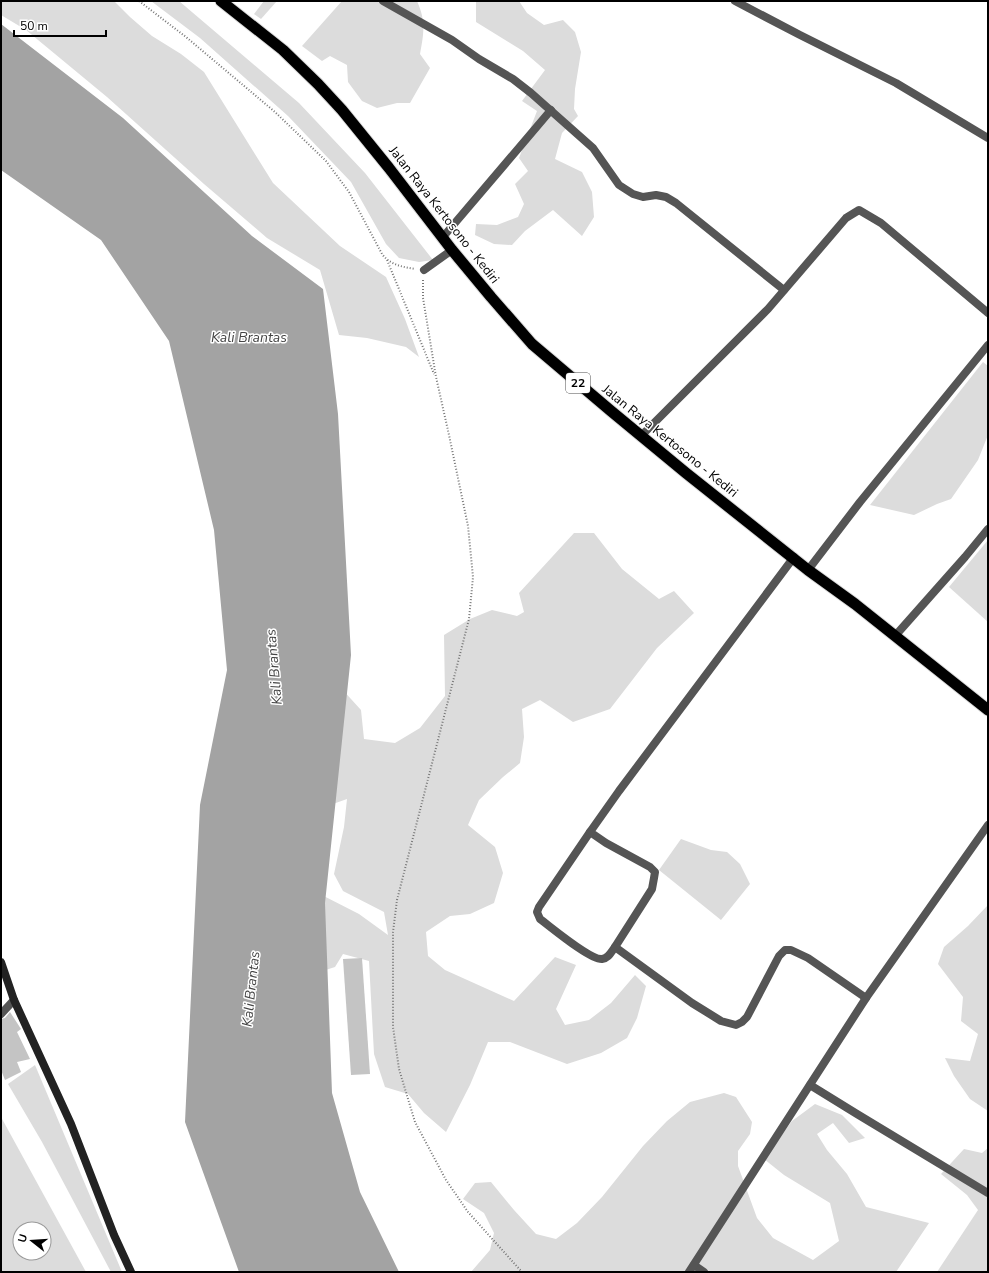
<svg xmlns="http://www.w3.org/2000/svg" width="989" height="1273" font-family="'Nunito Sans',sans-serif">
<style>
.green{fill:#dcdcdc;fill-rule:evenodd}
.water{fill:#a3a3a3}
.building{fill:#c4c4c4}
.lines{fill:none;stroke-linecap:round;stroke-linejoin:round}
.trunk-casing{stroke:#dbdbdb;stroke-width:13}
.path{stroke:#777;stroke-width:2;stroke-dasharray:1 2;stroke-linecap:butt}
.minor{stroke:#555;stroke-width:8}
.secondary{stroke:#222;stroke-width:8}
.trunk{stroke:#000;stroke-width:11}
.labels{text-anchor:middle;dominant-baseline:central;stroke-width:3;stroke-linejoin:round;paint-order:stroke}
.shield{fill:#fff;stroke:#4c4c4c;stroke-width:1}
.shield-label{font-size:12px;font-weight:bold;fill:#000}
.street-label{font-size:13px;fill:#000;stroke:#fff}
.water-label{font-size:14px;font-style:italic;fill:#444;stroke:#fff}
</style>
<rect width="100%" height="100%" fill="#fff"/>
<g class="green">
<polygon points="1,1 114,1 130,17 152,36 181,54 204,72 273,183 340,246 386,277 405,319 419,357 406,347 367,338 339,335 320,270 267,238 204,184 107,97 26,30 1,15"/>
<polygon points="151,1 179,1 299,103 365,173 433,260 419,262 399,258 386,244 351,182 288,116 200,38"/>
<polygon points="264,1 277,1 261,19 254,14"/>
<path d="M342 1H417C426 21 424 33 420 54L430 68 410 103H397L377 108 362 101 348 82 347 65 330 56 322 61 302 46Z"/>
<polygon points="476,1 519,1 527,13 544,25 563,20 575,32 581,52 575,89 574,109 578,116 562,133 555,159 582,172 592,192 594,217 582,236 553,210 525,231 512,245 494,244 475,235 476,224 497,225 518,217 524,204 515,184 528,171 519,158 537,111 522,101 545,70 523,51 476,22"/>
<polygon points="983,362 988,366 988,435 978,460 951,499 937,504 914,515 870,505"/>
<polygon points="574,533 594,533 622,569 659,599 674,591 694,613 657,648 610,709 573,722 540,700 522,709 524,737 520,763 503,777 479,800 468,825 495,847 503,873 494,903 470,914 450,916 426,932 428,956 445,970 514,1001 555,957 576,965 556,1009 565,1025 589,1020 611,1003 635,975 646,986 637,1018 627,1038 601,1053 567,1064 510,1042 488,1042 470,1085 446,1132 424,1113 408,1094 385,1087 374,1054 369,961 343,954 335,967 310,975 310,889 359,914 388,935 384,912 343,891 334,874 344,827 347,799 316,810 341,688 361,710 364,739 395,743 420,728 445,696 444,635 470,619 492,610 517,616 524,612 519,593"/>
<polygon points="988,540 988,622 949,587"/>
<polygon points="681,839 711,850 727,852 740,864 750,884 721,920 659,870"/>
<polygon points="988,905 988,1111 970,1099 954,1076 945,1058 970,1061 978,1034 961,1021 963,997 938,964 944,947 968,926"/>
<polygon points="35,1065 122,1272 111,1272 42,1142 8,1084"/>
<polygon points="724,1093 736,1097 752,1122 750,1134 738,1151 738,1166 757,1218 773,1238 813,1260 839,1241 830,1203 784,1175 764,1159 792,1121 815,1104 842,1115 865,1138 849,1143 833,1123 817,1134 827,1150 847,1174 866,1207 929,1223 896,1272 471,1272 490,1250 494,1233 484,1213 463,1199 475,1183 491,1182 514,1210 536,1234 556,1239 577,1223 602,1197 643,1146 667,1121 690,1102"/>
<path d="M1 1117 86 1272H1ZM20 1229H44V1253H20Z"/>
<polygon points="988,1148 988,1272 937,1272 978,1210 967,1195 941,1174 964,1149 982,1153"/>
</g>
<polygon class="water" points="1,24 123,118 252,236 323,289 338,414 351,655 325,903 332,1093 360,1192 399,1272 239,1272 185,1122 200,805 227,670 214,530 169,341 101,240 1,170"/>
<g class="building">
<polygon points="362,958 370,1074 351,1075 343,959"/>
<polygon points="10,1012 21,1029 17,1032 30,1059 17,1062 21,1072 5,1080 1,1070 1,1019 5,1018"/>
</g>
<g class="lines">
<defs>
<polyline id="trunk" points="221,1 283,50 318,84 342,110 389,168 452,250 491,297 532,344 611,411 686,473 808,570 855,604 988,710"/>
</defs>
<use href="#trunk" class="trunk-casing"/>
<g class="path">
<path d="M139 1 186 37 275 112 326 161 349 192 382 254C390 265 403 267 415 269"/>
<polyline points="387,260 434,374"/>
<polyline points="423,280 423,298 436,377 449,435 468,526 473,577 469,619 397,900 393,932 393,1027 399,1069 415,1122 446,1180 468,1212 522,1272"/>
</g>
<g class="minor">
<polyline points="383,1 452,40 479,59 513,79 531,93 593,148 619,185 633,194 643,197 656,195 666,197 676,203 784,290"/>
<polyline points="735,1 800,35 896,83 988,138"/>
<polyline points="443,237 551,110"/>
<polyline points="424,270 452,250"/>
<polyline points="641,436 768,309 846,218 859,210 881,223 988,313"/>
<polyline points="794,557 619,791 590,832 606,843 650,867 655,872 654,878 652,889 615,947 692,1003 721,1021 736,1025 742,1022 747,1017 779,956 785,950 791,950 808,958 866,998"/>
<polyline points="808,570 860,502 988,345"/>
<polyline points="895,636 965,557 988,529"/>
<path d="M590 832 539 907 537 912 540 919C551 927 590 960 602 959 609 958 611 952 615 947"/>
<polyline points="1,1014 14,1000"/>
<polyline points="810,1085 857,1114 988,1193"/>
<polyline points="694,1265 704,1272"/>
<polyline points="689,1272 866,998 988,825"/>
</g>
<polyline class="secondary" points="1,962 14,1000 71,1124 114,1235 131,1272"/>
<use href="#trunk" class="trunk"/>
</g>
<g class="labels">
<rect class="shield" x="566" y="373" width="24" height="20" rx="3"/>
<g class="shield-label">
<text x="578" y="383">22</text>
</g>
<g class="street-label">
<text transform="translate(444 215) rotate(52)">Jalan Raya Kertosono - Kediri</text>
<text transform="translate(670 441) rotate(39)">Jalan Raya Kertosono - Kediri</text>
</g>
<g class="water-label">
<text x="249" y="337">Kali Brantas</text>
<text transform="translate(274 667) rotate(-95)">Kali Brantas</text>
<text transform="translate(251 989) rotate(-84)">Kali Brantas</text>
</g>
</g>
<rect width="989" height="1273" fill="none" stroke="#000000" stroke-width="4"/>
<g transform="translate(32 1241) rotate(287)"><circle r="19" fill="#ffffff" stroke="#999999"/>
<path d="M0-3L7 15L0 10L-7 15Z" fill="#000000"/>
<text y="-6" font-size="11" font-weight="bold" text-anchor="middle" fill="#000000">U</text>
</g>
<path d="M14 30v6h92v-6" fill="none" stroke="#000000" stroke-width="2"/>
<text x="20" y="30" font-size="12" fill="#000000" stroke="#ffffff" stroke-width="3" paint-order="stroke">50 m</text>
</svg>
